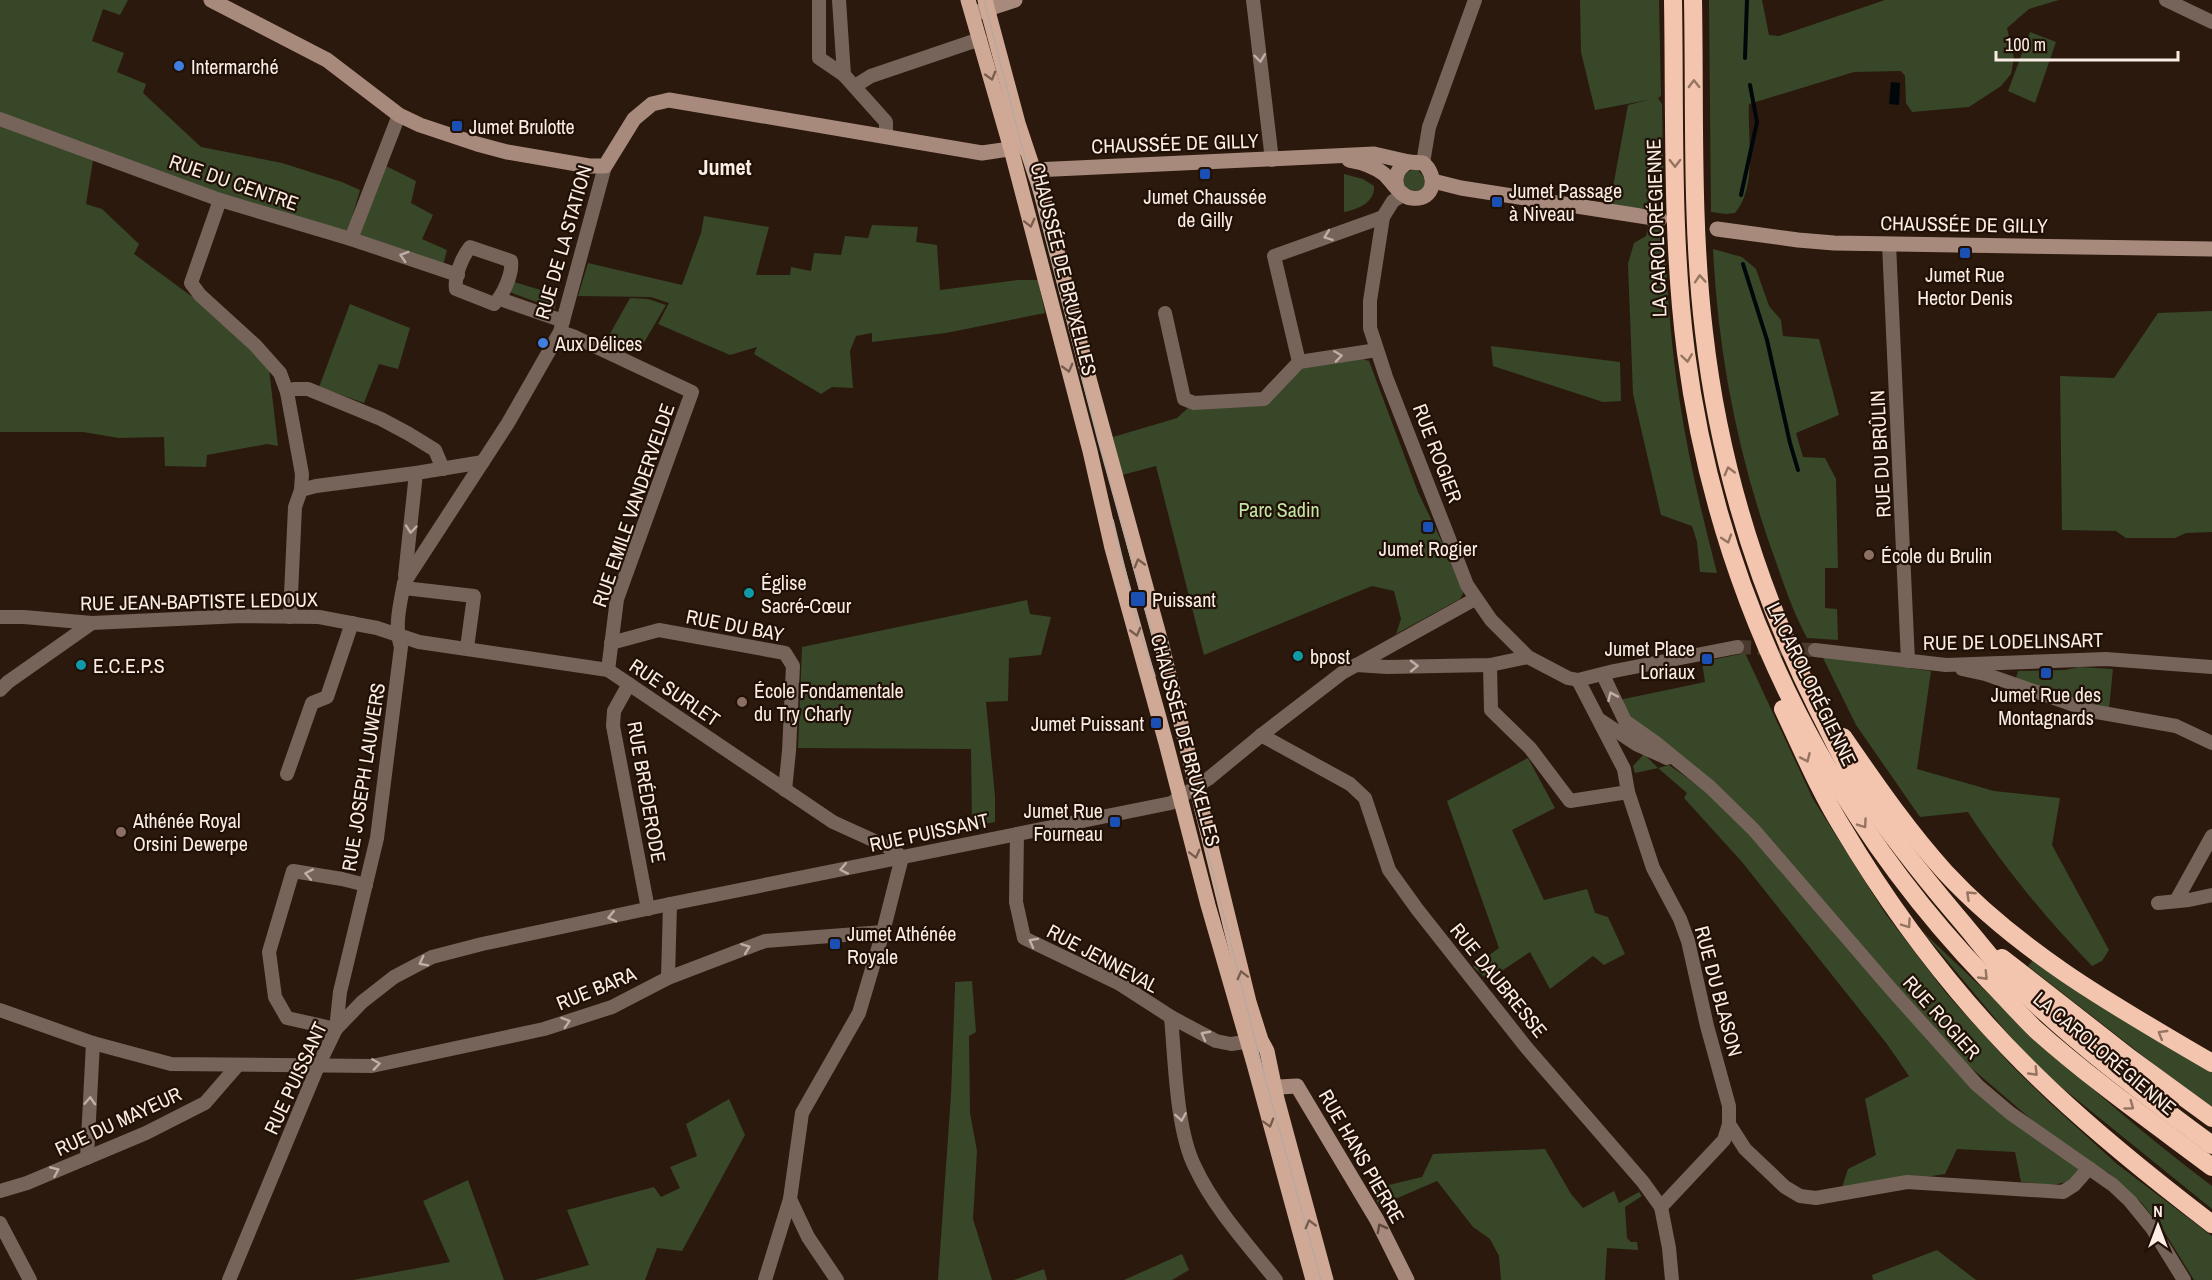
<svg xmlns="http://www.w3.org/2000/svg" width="2212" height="1280" font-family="'Archivo Narrow',sans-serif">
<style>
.green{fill:#374728}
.water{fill:#00070a}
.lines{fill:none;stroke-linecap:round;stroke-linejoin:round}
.stream{stroke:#00070a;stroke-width:4}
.street-tunnel{stroke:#4a392d;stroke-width:14;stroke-dasharray:14 7;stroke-linecap:butt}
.street{stroke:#76635a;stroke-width:14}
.secondary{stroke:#a88a7c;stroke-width:15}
.primary{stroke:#d0a996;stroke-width:15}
.highway{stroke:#f4c5ae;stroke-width:18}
.tram{stroke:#b8a9a0;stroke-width:1.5}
.oneway{stroke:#bfafa6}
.oneway2{stroke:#785c4e}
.oneway3{stroke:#957462}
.oneway4{stroke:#5e473b}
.shop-dot{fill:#3f7fe0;stroke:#211005;stroke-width:2}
.transit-dot{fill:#1a4fb4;stroke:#211005;stroke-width:2}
.education-dot{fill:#8d6e63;stroke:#211005;stroke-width:2}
.culture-dot{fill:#0f9aa8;stroke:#211005;stroke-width:2}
.labels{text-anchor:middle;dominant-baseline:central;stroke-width:4.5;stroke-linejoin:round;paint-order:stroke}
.poi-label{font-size:20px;fill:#faede5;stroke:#211005;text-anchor:start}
.street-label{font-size:20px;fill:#faede5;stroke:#211005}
.park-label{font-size:20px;fill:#c3e6a5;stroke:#211005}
.quarter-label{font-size:22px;font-weight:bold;fill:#faede5;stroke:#211005}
</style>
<rect width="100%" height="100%" fill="#2b190d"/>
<g class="green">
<polygon points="0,0 128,0 120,15 103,9 92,41 124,53 117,72 146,84 143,93 201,147 282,163 342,182 360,190 346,238 94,154 86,204 102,209 139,244 134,254 198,301 268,360 278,446 267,444 207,455 206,467 165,466 164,437 119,438 83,432 0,432"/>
<polygon points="1580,0 1659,0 1661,96 1658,98 1662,104 1664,209 1612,207 1611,198 1628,105 1648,100 1595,110 1581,52"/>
<path d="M1709 0H1762L1769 35 1779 36 1885 0H2059L2029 9 2007 28 2014 58 2011 74 2001 86 1969 107 1912 112 1906 103 1905 76 1901 71 1854 72 1749 104C1747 138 1758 186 1735 213L1726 214 1711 212Z"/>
<polygon points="2030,32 2056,42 2035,103 2008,91"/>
<polygon points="380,163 416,181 411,203 433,215 422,239 447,250 442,269 351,239"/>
<polygon points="1416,168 1426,179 1427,183 1422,190 1411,190 1404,186 1404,177 1406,173"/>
<path d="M1344 174 1363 179 1374 186C1375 202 1359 209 1344 212Z"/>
<polygon points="704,216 769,227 756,275 790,275 791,267 811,271 814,253 841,255 845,236 868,238 872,225 918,227 916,242 937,245 940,290 1018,280 1038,280 1045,313 946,333 872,342 872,333 856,336 850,351 853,388 832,387 821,394 754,354 757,347 730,355 658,324 669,303 651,297 578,296 588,263 682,285 701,233"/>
<path d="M1650 217 1663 223C1667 281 1670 340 1679 397 1688 457 1702 515 1717 573L1700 572 1697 542 1692 526 1661 515 1633 394 1628 264 1634 243 1646 236Z"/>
<path d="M1713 249 1742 257 1756 269 1769 306 1781 320 1783 336 1819 339 1839 415 1796 433 1803 457 1825 458 1836 479 1838 568H1825V608L1837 609 1838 640 1807 638C1794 614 1785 588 1776 562 1739 461 1718 356 1713 249Z"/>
<polygon points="511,281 557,295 555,309 507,291"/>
<polygon points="630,298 648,299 666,305 639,351 607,339"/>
<polygon points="350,304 410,328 398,369 379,364 364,403 319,387"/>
<polygon points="2212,311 2212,532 2186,533 2175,538 2126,538 2116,531 2062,530 2060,376 2114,378 2158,313"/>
<polygon points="1491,346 1620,362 1621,401 1603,402 1493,366"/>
<polygon points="1363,359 1369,361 1418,492 1465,590 1460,599 1396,634 1401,619 1394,591 1372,586 1204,655 1156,466 1122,475 1113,437 1177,418 1189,407 1269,403 1300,368"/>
<polygon points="1027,600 1030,614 1051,617 1041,655 1009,658 1008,701 986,702 995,796 995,822 972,826 971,749 798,748 802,647"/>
<polygon points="1745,653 1813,799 1885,913 1946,993 2012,1066 2050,1103 2117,1164 2212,1236 2212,1280 2194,1280 2165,1233 2141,1202 2109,1173 2068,1151 1969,1066 1958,1064 2089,1168 2072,1181 2052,1185 2021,1182 2015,1152 1957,1149 1945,1174 1841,1190 1848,1169 1876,1155 1865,1099 1909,1076 1887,1044 1742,862 1684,798 1687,793 1658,768 1635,773 1633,766 1644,754 1658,768 1669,765 1721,802 1624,711 1619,700 1705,682 1702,662"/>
<path d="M1822 656 1931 671 1917 769 1994 791 2060 798 2052 845 2109 950 2102 961 2092 966C2045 917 2005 869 1968 812L1920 817 1856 725Z"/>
<polygon points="2079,667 2113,669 2109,709 2089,706 2016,678 2018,671 2065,670"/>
<polygon points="1528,758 1555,808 1512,830 1544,900 1587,889 1595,913 1608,917 1625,954 1604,965 1593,956 1550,989 1530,952 1488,980 1473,967 1499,948 1447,801"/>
<path d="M1923 932C2016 1020 2109 1109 2212 1186V1209L2034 1065Z"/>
<polygon points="2034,959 2212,1068 2212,1107 2156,1066 2028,966"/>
<polygon points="972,981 976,1032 969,1036 970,1113 977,1151 973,1219 992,1280 938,1280 951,1095 955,987 955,982"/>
<polygon points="729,1099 745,1135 682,1251 657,1248 645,1280 535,1280 589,1265 567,1210 654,1187 661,1197 680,1188 670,1167 697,1156 686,1124"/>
<polygon points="1545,1149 1571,1194 1583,1208 1614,1191 1619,1203 1639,1192 1642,1196 1625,1207 1627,1238 1631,1242 1637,1242 1638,1250 1607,1248 1605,1280 1501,1280 1499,1256 1490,1239 1473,1227 1437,1181 1379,1206 1372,1189 1422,1177 1433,1154"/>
<polygon points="468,1180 504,1280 353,1280 450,1262 423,1201"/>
<polygon points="1937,1250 1976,1280 1873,1280 1872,1275"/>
<polygon points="1182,1254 1189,1270 1172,1280 1124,1280"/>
<polygon points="1044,1269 1047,1280 1014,1280"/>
</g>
<polygon class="water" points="1891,82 1900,83 1899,105 1889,104"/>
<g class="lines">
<g class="stream">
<polyline points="1745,58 1747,0"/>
<polyline points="1741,195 1757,122 1750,85"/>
<polyline points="1743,264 1767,340 1790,443 1798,470"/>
</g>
<polyline class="street-tunnel" points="1737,647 1815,650"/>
<g class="street">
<polyline points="819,0 819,58 844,75"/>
<polyline points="839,0 844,75 886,122 886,137"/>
<polyline points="1253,0 1272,160"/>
<polyline points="2166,0 2212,22"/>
<polyline points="855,86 871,76 980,39"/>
<polyline points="0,119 220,200 351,239 458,275"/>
<polyline points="1423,163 1429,127 1475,0"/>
<polyline points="1403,195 1393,201 1383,217 1370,301 1370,328 1386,377 1467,585 1491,620 1528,657 1568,678 1578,680 1614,671 1737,647"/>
<polyline points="220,200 191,283 200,295 255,345 280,373 287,392 302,474 301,490 295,507 290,617"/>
<polyline points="351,239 399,115"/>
<polyline points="1889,244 1908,661"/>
<path d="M470 247 511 261C513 273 503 296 494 304L456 289C454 277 462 257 470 247Z"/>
<polyline points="500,299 563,321"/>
<polyline points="1165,313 1184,399 1194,403 1264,399 1299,362 1377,350"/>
<polyline points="560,332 575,337 692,392 617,599 608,670"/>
<polyline points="1299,362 1274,256 1383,217"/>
<polyline points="287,392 294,389 308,389 381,419 409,434 435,450 443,469"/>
<polyline points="301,490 316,486 416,473 483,462"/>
<polyline points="405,576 416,473"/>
<polyline points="404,588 474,596 467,648"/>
<polyline points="0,617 24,617 92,623 241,616 319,617 377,628 419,642 608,670 833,822 888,847 902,857"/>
<polyline points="611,643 659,630 785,653 793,666 789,751 785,790"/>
<polyline points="1815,650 1946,665 2106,659 2212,667"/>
<polyline points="1356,665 1387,667 1490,665 1528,657"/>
<polyline points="1490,665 1491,710 1530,748 1570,801 1628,792"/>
<polyline points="1962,669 1985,674 2091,711 2176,726 2212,743"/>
<polyline points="1603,675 1625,721 1656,743 1710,787 1754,830 1891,989 1977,1085 2010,1113 2113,1185 2130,1201 2152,1228 2184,1280"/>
<polyline points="1578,680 1624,769 1628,792 1653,868 1680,919 1688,941 1707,1026 1729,1106 1729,1124 1724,1140 1661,1207"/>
<polyline points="629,684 614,711 613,726 648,909"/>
<polyline points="0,690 8,682 92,623"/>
<polyline points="1600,720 1636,744 1667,758"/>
<polyline points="1261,735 1350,784 1365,798 1389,870 1417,909 1526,1047 1643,1182 1661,1207 1669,1248 1672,1280"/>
<polyline points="287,774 312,703 327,697 352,623"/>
<polyline points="1017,834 1016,902 1024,938 1120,984 1171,1017 1216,1041 1231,1044 1259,1040"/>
<polyline points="2176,901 2212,836"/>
<polyline points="2158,903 2189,900 2212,895"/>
<polyline points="668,978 670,904"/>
<polyline points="0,1010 93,1043 171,1064 372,1066 544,1029 612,1007 668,978 765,941 883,932"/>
<path d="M1171 1017C1175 1060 1176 1129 1195 1167 1214 1208 1248 1245 1276 1280"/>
<path d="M336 1029 340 992 377 838 401 647C394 626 400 605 404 583L508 423 560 332 605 166"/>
<polyline points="336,1029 287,1018 275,997 269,952 293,871 342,879 366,885"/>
<polyline points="1729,1124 1745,1149 1785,1187 1800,1196 1816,1198 1907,1182 2063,1192 2074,1185 2089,1168"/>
<polyline points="87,1158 93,1043"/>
<polyline points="0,1191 27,1183 146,1133 205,1103 238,1065"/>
<polyline points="790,1199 808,1237 837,1280"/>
<polyline points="0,1223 30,1280"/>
<polyline points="229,1280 318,1066 336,1029 362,1002 394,977 432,957 482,944 670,904 1171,803 1208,779 1264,733 1342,673 1475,599"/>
<polyline points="765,1280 790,1199 802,1113 859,1013 883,932 902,857"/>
</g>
<g class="secondary">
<polyline points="211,0 327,60 399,115 420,125 477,144 507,152 589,166 605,166 634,119 652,104 669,100 982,153 1023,147"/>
<polyline points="975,13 1015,0"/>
<path d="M1349 160C1361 162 1374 166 1384 174 1393 182 1400 197 1412 198 1435 201 1438 175 1423 163L1409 162C1398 167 1394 176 1397 187"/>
<polyline points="1034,170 1374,154 1409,162"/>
<polyline points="1433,181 1461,188 1660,219"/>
<polyline points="1717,229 1798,240 1834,243 2212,249"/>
<polyline points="1262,1088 1297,1086 1377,1220 1407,1280"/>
</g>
<g class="primary">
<polyline points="968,0 1011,149 1090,451 1112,548 1166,743 1208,905 1254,1064 1313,1280"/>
<polyline points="985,0 1018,123 1045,204 1090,382 1162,646 1249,1002 1261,1040 1267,1051 1277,1099 1326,1280"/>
</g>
<g class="highway">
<path d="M1673 0C1675 117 1671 237 1686 353 1717 589 1823 809 1988 980 2004 996 2019 1013 2035 1029 2091 1079 2152 1122 2212 1167"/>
<path d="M1693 0C1695 109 1691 224 1704 332 1719 465 1759 592 1819 712 1833 739 1846 768 1863 794 1891 836 1923 876 1956 915 1975 937 1992 960 2012 981 2073 1042 2143 1094 2212 1145"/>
<path d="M1783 709C1802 749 1819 790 1842 827 1899 923 1970 1014 2051 1090 2102 1138 2157 1182 2212 1224"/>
<path d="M1843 737C1875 783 1907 830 1945 872 2020 953 2118 1008 2212 1063"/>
<polyline points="2002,958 2130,1058 2212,1118"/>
</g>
<g class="tram">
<polyline points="984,0 1098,440 1156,648 1261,1063 1321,1280"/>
<polyline points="1113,520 1139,628 1155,676"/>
</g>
</g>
<defs><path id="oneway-chevron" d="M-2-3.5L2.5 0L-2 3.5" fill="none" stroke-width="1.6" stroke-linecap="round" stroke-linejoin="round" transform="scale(1.5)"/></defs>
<g class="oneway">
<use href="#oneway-chevron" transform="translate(1260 58) rotate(83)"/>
<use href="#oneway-chevron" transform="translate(1328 236) rotate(160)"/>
<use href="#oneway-chevron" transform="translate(404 256) rotate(-162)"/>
<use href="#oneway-chevron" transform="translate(1338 356) rotate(-8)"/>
<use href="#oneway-chevron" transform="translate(411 529) rotate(95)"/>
<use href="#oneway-chevron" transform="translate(1414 666) rotate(-1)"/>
<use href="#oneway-chevron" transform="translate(1612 696) rotate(-114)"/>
<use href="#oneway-chevron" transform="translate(844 869) rotate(169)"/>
<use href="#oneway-chevron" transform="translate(309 874) rotate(-169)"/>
<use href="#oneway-chevron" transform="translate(612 917) rotate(167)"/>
<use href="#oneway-chevron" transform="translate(1033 942) rotate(-152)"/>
<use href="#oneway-chevron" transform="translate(746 948) rotate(-21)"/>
<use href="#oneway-chevron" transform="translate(423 962) rotate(153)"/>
<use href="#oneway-chevron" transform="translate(566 1022) rotate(-18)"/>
<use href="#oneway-chevron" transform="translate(1205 1035) rotate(-152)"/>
<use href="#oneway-chevron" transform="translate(376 1064) rotate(-8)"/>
<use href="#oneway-chevron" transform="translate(90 1101) rotate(-87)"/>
<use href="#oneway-chevron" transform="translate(1181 1117) rotate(81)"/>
<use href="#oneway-chevron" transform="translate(55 1171) rotate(-23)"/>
</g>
<g class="oneway2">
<use href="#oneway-chevron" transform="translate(991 76) rotate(74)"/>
<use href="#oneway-chevron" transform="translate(1030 223) rotate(76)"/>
<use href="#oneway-chevron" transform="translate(1068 368) rotate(75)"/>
<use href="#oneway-chevron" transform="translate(1139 563) rotate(-106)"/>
<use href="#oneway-chevron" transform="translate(1136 632) rotate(75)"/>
<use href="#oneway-chevron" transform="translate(1195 854) rotate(76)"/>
<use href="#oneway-chevron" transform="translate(1242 975) rotate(-104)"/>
<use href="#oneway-chevron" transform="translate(1269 1123) rotate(74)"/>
<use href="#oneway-chevron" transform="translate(1310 1224) rotate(-105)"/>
</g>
<g class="oneway3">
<use href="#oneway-chevron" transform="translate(1694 84) rotate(-91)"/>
<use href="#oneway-chevron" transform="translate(1675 163) rotate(89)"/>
<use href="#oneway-chevron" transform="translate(1700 279) rotate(-94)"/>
<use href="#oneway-chevron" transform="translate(1687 358) rotate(82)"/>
<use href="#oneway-chevron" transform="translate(1729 471) rotate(-105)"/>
<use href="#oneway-chevron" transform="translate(1727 539) rotate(72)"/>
<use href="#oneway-chevron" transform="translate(1806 758) rotate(66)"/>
<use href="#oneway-chevron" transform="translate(1863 824) rotate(55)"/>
<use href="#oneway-chevron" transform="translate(1970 895) rotate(-137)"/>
<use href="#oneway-chevron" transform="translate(1907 924) rotate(55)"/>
<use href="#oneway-chevron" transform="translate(1984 976) rotate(46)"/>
<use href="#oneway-chevron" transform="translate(2162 1034) rotate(-149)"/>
<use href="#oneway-chevron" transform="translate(2034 1072) rotate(46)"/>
<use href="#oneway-chevron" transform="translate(2130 1106) rotate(36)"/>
</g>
<use class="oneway4" href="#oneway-chevron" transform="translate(1381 1228) rotate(-118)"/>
<g class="shop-dot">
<circle cx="179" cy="66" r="6"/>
<circle cx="543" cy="343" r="6"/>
</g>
<g class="transit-dot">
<rect x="451" y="120" width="12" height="12" rx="3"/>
<rect x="1199" y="168" width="12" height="12" rx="3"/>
<rect x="1491" y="196" width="12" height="12" rx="3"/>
<rect x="1959" y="247" width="12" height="12" rx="3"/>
<rect x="1422" y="521" width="12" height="12" rx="3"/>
<rect x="1130" y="591" width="16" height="16" rx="3"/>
<rect x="1701" y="653" width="12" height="12" rx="3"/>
<rect x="2040" y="667" width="12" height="12" rx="3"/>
<rect x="1150" y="717" width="12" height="12" rx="3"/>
<rect x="1109" y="816" width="12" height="12" rx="3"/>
<rect x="829" y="938" width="12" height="12" rx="3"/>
</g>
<g class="education-dot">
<circle cx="1869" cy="555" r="6"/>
<circle cx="742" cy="702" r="6"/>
<circle cx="121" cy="832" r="6"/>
</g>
<g class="culture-dot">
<circle cx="749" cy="593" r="6"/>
<circle cx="1298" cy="656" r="6"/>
<circle cx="81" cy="665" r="6"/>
</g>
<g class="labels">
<g class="poi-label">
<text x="191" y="66">Intermarché</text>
<text x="469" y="126">Jumet Brulotte</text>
<text x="1509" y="190">Jumet Passage<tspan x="1509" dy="23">à Niveau</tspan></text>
<text x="1205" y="196" text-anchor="middle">Jumet Chaussée<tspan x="1205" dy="23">de Gilly</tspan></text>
<text x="1965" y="274" text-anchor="middle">Jumet Rue<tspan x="1965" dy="23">Hector Denis</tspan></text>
<text x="555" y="343">Aux Délices</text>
<text x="1428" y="548" text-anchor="middle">Jumet Rogier</text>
<text x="1881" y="555">École du Brulin</text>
<text x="761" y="582">Église<tspan x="761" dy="23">Sacré-Cœur</tspan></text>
<text x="1152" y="599">Puissant</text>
<text x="1695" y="648" text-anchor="end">Jumet Place<tspan x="1695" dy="23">Loriaux</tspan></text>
<text x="1310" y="656">bpost</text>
<text x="93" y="665">E.C.E.P.S</text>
<text x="754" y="690">École Fondamentale<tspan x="754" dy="23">du Try Charly</tspan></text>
<text x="2046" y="694" text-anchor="middle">Jumet Rue des<tspan x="2046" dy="23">Montagnards</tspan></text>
<text x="1144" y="723" text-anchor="end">Jumet Puissant</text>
<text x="1103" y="810" text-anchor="end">Jumet Rue<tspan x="1103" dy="23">Fourneau</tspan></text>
<text x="133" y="820">Athénée Royal<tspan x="133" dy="23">Orsini Dewerpe</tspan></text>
<text x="847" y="933">Jumet Athénée<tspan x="847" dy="23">Royale</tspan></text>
</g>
<g class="street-label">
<text transform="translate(1175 143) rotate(-2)">CHAUSSÉE DE GILLY</text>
<text transform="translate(234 182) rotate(19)">RUE DU CENTRE</text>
<text transform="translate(1964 224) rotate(1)">CHAUSSÉE DE GILLY</text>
<text transform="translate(1656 228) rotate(-92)">LA CAROLORÉGIENNE</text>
<text transform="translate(563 242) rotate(-74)">RUE DE LA STATION</text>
<text transform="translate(1064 269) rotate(76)">CHAUSSÉE DE BRUXELLES</text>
<text transform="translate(1438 453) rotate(69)">RUE ROGIER</text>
<text transform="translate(1880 454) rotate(-93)">RUE DU BRÛLIN</text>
<text transform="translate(633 505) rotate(-71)">RUE EMILE VANDERVELDE</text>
<text transform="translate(199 601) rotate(-1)">RUE JEAN-BAPTISTE LEDOUX</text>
<text transform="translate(735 625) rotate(11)">RUE DU BAY</text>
<text transform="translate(2013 641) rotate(-1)">RUE DE LODELINSART</text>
<text transform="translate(1812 684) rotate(64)">LA CAROLORÉGIENNE</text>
<text transform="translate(675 692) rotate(34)">RUE SURLET</text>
<text transform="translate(1186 740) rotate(75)">CHAUSSÉE DE BRUXELLES</text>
<text transform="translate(363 777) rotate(-81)">RUE JOSEPH LAUWERS</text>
<text transform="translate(647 792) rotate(80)">RUE BRÉDERODE</text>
<text transform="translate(929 832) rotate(-12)">RUE PUISSANT</text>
<text transform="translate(1103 958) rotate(28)">RUE JENNEVAL</text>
<text transform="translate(1499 980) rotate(51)">RUE DAUBRESSE</text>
<text transform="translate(596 988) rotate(-22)">RUE BARA</text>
<text transform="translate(1719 991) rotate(75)">RUE DU BLASON</text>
<text transform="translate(1942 1017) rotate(48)">RUE ROGIER</text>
<text transform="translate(2105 1053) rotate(40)">LA CAROLORÉGIENNE</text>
<text transform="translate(295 1078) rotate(-65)">RUE PUISSANT</text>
<text transform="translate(118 1121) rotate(-25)">RUE DU MAYEUR</text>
<text transform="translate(1362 1156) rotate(60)">RUE HANS PIERRE</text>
</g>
<g class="park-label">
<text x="1279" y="509">Parc Sadin</text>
</g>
<g class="quarter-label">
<text x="725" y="167">Jumet</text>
</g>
</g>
<g transform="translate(2158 1226)" stroke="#211005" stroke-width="4.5" paint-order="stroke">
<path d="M0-4.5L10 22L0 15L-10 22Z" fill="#faede5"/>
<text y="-9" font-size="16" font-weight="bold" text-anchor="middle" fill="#faede5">N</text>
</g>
<path d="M1996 51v9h182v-9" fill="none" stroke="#faede5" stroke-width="3"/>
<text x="2005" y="51" font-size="18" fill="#faede5" stroke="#211005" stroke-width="4.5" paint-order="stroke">100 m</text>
</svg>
